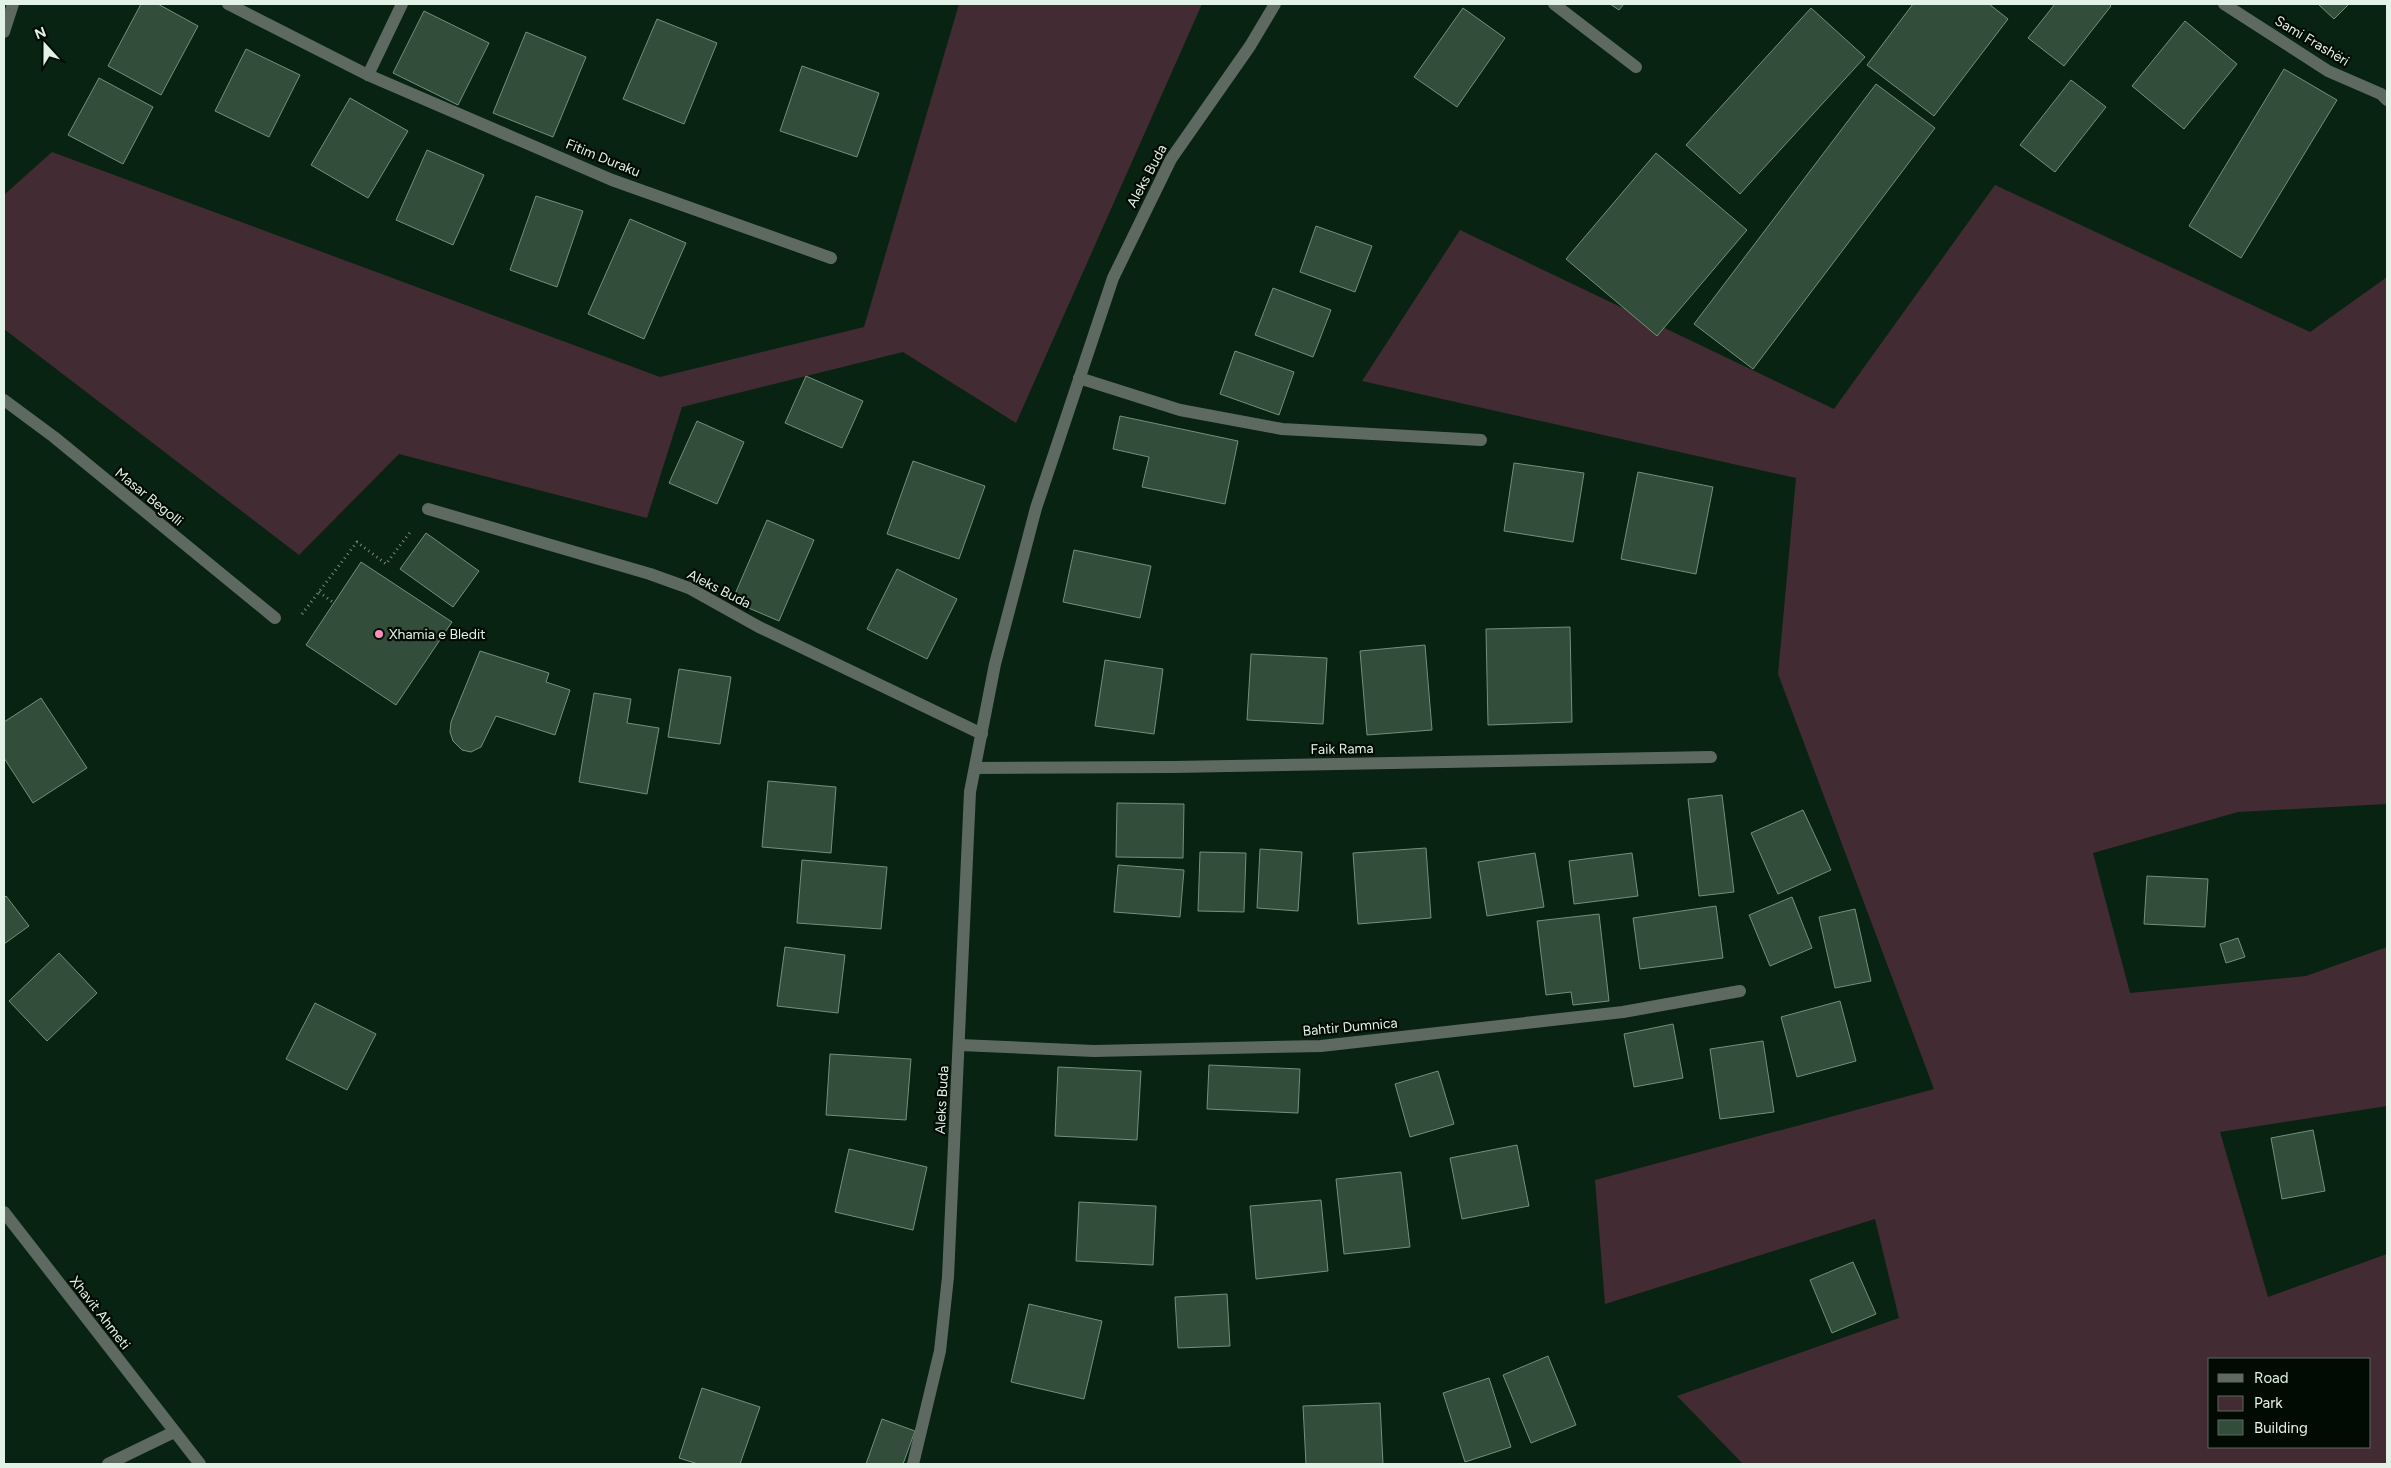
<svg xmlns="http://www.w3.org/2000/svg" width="2391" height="1468" font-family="Figtree,sans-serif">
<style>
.green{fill:#432b34;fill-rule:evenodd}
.building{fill:#324e3b;stroke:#72907b}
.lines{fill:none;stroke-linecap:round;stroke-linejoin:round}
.path{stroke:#798f80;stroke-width:3;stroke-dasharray:1 4;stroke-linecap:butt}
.minor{stroke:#5e6a61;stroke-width:12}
.poi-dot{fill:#ff8ebb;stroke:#020a04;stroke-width:2}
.labels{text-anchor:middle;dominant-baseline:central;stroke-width:4.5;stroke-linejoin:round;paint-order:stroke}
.street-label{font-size:14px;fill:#e2f2e6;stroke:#020a04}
.poi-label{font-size:14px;fill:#e2f2e6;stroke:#020a04;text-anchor:start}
</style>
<rect width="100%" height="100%" fill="#082312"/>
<g class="green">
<polygon points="959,4 1202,4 1016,423 903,352 682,407 647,518 399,454 299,555 4,329 4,195 52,152 660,377 864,327"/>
<path d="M1995 185 2310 332 2387 277V804L2238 812 2093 853 2130 993 2306 976 2387 947V1106L2220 1132 2268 1297 2387 1254V1464H1743L1677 1396 1899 1318 1875 1219 1605 1304 1595 1180 1934 1089 1778 674 1796 478 1362 381 1460 230 1834 409ZM2210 1359H2370V1447H2210Z"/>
</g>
<g class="building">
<polygon points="141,4 158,4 198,26 161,95 108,66"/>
<polygon points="1610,4 1624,4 1619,10"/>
<polygon points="1913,4 1989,4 2008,19 1934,116 1867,65"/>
<polygon points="2055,4 2109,4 2111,6 2064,66 2028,38"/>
<polygon points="2318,4 2349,4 2334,19"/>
<polygon points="1463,8 1505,38 1457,107 1414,77"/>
<polygon points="1811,8 1865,57 1740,194 1686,145"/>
<polygon points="424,11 489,43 458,105 393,73"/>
<polygon points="657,19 717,43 684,124 623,99"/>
<polygon points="2185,21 2237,64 2184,129 2132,86"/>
<polygon points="526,32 586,57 553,137 493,113"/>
<polygon points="246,49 300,75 269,137 215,111"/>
<polygon points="802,66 879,93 857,157 780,131"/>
<polygon points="2284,69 2337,100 2241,258 2189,226"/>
<polygon points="99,78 153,107 123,164 68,135"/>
<polygon points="2071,80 2106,107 2055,172 2020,145"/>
<polygon points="1876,84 1935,128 1753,369 1694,324"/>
<polygon points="350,98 408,131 368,198 311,165"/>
<polygon points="427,150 484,175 453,245 396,220"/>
<polygon points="1656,153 1747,230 1657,336 1566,259"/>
<polygon points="536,196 583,211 557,287 510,270"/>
<polygon points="630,219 686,243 644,339 588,314"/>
<polygon points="1316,226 1372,246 1355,292 1300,272"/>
<polygon points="1273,288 1331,310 1313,357 1255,335"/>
<polygon points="1235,351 1294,372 1279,415 1220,394"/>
<polygon points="806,376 863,401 842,448 785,423"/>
<polygon points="1120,416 1238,441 1225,504 1142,487 1149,457 1113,449"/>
<polygon points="697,421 744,442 717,504 669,483"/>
<polygon points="913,461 985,486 959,559 887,534"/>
<polygon points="1514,463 1584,473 1573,542 1504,531"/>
<polygon points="1638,472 1713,487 1696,574 1621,559"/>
<polygon points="767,520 814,540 779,621 732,601"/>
<polygon points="426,533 479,571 453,607 400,569"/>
<polygon points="1074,550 1151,566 1140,618 1063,602"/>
<polygon points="361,562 452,622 396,705 306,645"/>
<polygon points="897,569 957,599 927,659 867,629"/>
<polygon points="1570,627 1572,722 1488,725 1486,629"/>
<polygon points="1425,645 1432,730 1367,735 1360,651"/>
<polygon points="480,651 549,673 546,682 570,690 555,735 496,716 481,747 471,752 462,750 453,741 450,732 451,722"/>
<polygon points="1251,654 1327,658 1323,724 1247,720"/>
<polygon points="1105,660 1163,669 1154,734 1095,726"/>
<polygon points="679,669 731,677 720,744 668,737"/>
<polygon points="594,693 631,699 627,723 659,728 647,794 579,782"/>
<polygon points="41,698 87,768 33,803 4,758 4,722"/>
<polygon points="768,781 836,787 831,853 762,847"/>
<polygon points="1722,795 1734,892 1699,896 1688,799"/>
<polygon points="1117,803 1184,804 1183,858 1116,857"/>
<polygon points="1803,810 1831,870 1778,894 1751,833"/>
<polygon points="1426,848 1431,918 1358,924 1353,853"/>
<polygon points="1260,849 1302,852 1298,911 1257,908"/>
<polygon points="1200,852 1246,853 1244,912 1198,911"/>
<polygon points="1535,853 1544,907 1487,916 1478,862"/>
<polygon points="1632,853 1638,896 1574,904 1569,861"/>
<polygon points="802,860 887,867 881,929 797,923"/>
<polygon points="1118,865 1184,870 1180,917 1114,912"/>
<polygon points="2147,876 2208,879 2205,927 2144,924"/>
<polygon points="6,896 29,926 4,944 4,898"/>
<polygon points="1792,897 1812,948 1770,966 1749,915"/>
<polygon points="1716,906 1723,958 1640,969 1633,918"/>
<polygon points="1855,909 1871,981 1835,988 1819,917"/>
<polygon points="1599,914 1609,1001 1573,1005 1571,992 1546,995 1537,921"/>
<polygon points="2238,938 2245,957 2226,963 2220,944"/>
<polygon points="785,947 845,955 838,1013 777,1006"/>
<polygon points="59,953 97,993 47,1041 9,1001"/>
<polygon points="1840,1001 1856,1061 1797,1077 1781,1017"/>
<polygon points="315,1003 376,1034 347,1090 286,1059"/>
<polygon points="1673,1024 1683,1078 1634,1087 1624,1034"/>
<polygon points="1763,1041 1774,1112 1720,1119 1710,1049"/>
<polygon points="830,1054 911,1059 906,1120 826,1115"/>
<polygon points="1209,1065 1300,1069 1298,1113 1207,1109"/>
<polygon points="1058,1067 1141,1071 1137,1140 1055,1136"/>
<polygon points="1438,1071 1454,1124 1410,1137 1395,1084"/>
<polygon points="2313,1130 2325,1191 2282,1199 2271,1138"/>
<polygon points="1517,1145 1529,1206 1462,1219 1450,1158"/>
<polygon points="849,1149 927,1167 913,1230 835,1212"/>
<polygon points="1401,1172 1410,1247 1344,1254 1336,1179"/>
<polygon points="1321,1200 1328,1271 1256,1279 1250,1206"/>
<polygon points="1079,1202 1156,1206 1153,1265 1076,1261"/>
<polygon points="1853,1262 1876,1314 1832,1333 1810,1280"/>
<polygon points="1227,1294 1230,1346 1178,1348 1175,1297"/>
<polygon points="1029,1304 1102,1321 1084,1399 1011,1382"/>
<polygon points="1548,1356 1576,1425 1531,1443 1503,1375"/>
<polygon points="1489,1378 1511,1447 1465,1462 1443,1393"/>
<polygon points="702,1388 760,1407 740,1464 698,1464 679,1458"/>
<polygon points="1380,1403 1383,1464 1306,1464 1303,1406"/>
<polygon points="882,1419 915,1431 903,1464 866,1464"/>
</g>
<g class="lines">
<g class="path">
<polyline points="319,592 334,603"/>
<polyline points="302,614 357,542 386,564 411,531"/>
</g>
<g class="minor">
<polyline points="228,4 368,75 612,180 831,258"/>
<polyline points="1554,4 1636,67"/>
<polyline points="2224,4 2328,71 2381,94 2387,100"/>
<polyline points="4,32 13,4"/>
<polyline points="368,75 402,4"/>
<polyline points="1079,378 1180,410 1282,429 1481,440"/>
<polyline points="4,400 54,437 275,618"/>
<polyline points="428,509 650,574 689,588 759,627 982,734"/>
<polyline points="975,768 1173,767 1711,757"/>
<polyline points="960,1045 1094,1051 1321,1046 1623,1012 1740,991"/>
<polyline points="4,1212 200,1464"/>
<polyline points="108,1464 174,1432"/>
<polyline points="913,1464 940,1351 948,1277 970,792 995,664 1036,508 1113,278 1171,159 1250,46 1275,4"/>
</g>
</g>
<circle class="poi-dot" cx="379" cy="634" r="5"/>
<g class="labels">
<g class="street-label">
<text transform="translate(2312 41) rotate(31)">Sami Frashëri</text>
<text transform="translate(603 158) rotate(22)">Fitim Duraku</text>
<text transform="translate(1147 176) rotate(-62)">Aleks Buda</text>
<text transform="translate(149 497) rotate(39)">Masar Begolli</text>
<text transform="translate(719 589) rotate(27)">Aleks Buda</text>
<text transform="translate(1342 749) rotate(-1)">Faik Rama</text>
<text transform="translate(1350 1027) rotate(-5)">Bahtir Dumnica</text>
<text transform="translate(942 1100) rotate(-87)">Aleks Buda</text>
<text transform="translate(100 1313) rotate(52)">Xhavit Ahmeti</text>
</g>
<g class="poi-label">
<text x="389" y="634">Xhamia e Bledit</text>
</g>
</g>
<rect width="2391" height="1468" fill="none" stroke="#e2f2e6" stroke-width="10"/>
<rect x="2208" y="1358" width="162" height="90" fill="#020a04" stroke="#5c675e"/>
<rect x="2218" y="1374" width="25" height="8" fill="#5e6a61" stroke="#5c675e"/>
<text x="2254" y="1383" font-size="15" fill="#e2f2e6">Road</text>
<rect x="2218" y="1396" width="25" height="15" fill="#432b34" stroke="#5c675e"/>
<text x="2254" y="1408" font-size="15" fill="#e2f2e6">Park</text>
<rect x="2218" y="1420" width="25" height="15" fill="#324e3b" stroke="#5c675e"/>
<text x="2254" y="1433" font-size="15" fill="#e2f2e6">Building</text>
<g transform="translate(45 45) rotate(339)" stroke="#020a04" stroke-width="4" paint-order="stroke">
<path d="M0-4L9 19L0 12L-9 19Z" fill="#e2f2e6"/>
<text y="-8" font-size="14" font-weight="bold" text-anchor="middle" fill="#e2f2e6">N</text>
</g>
</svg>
